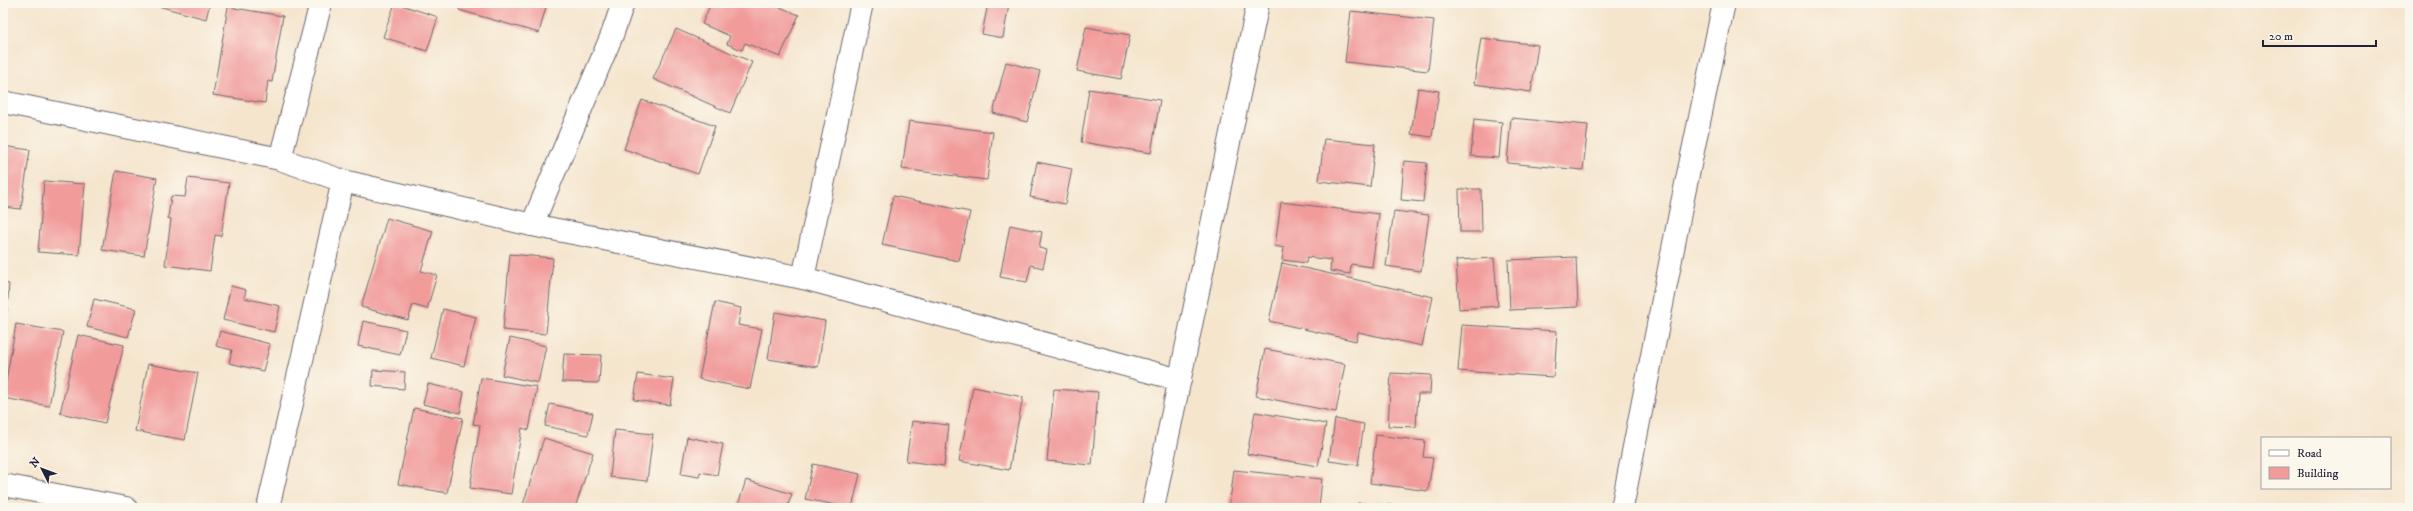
<svg xmlns="http://www.w3.org/2000/svg" width="2413" height="511" font-family="'IM FELL DW Pica',serif">
<style>
.building{fill:#f19c9b}
.lines{fill:none;stroke-linecap:round;stroke-linejoin:round}
.street-casing{stroke:#6c666e;stroke-width:24}
.street{stroke:#fff;stroke-width:22}
</style>
<rect width="100%" height="100%" fill="#fbf7ec"/>
<filter id="ink" filterUnits="userSpaceOnUse"><feTurbulence type="fractalNoise" baseFrequency=".025" numOctaves="2"/><feDisplacementMap in="SourceGraphic" scale="8" xChannelSelector="R" yChannelSelector="G"/><feConvolveMatrix kernelMatrix="1 2 1 2 8 2 1 2 1" color-interpolation-filters="sRGB"/></filter>
<filter id="wash" filterUnits="userSpaceOnUse"><feTurbulence type="fractalNoise" baseFrequency=".012" numOctaves="4" result="noise"/><feDisplacementMap in="SourceGraphic" scale="16" xChannelSelector="R" yChannelSelector="G"/><feGaussianBlur stdDeviation="0.9" result="paint"/><feColorMatrix in="noise" values="0 0 0 0 0 0 0 0 0 0 0 0 0 0 0 0 0 1.4 0 .05"/><feComposite in="paint" operator="in"/></filter>
<g filter="url(#wash)">
<rect width="100%" height="100%" fill="#f5e5cd"/>
<g id="blocks">
<g class="building">
<polygon points="159,3 210,3 206,19 158,6"/>
<polygon points="395,3 438,17 427,51 383,37"/>
<polygon points="461,3 547,3 539,33 459,10"/>
<polygon points="711,3 770,3 799,15 780,57 745,43 742,50 727,44 730,36 702,24"/>
<polygon points="988,3 1009,4 1003,38 982,34"/>
<polygon points="228,7 283,16 272,82 268,81 265,103 213,95"/>
<polygon points="1351,11 1434,20 1428,71 1345,62"/>
<polygon points="1086,27 1130,35 1121,79 1077,71"/>
<polygon points="676,29 752,62 730,113 653,79"/>
<polygon points="1481,38 1538,45 1531,92 1474,84"/>
<polygon points="1006,62 1040,71 1027,122 993,113"/>
<polygon points="1418,88 1439,91 1432,137 1411,134"/>
<polygon points="1089,89 1160,100 1151,153 1081,142"/>
<polygon points="642,100 715,126 698,174 624,149"/>
<polygon points="1511,118 1588,125 1583,170 1507,163"/>
<polygon points="1474,119 1502,122 1499,158 1471,156"/>
<polygon points="909,121 993,132 987,180 902,169"/>
<polygon points="1324,139 1375,144 1370,187 1319,181"/>
<polygon points="3,146 30,150 21,209 3,207"/>
<polygon points="1404,161 1427,163 1423,202 1401,200"/>
<polygon points="1037,162 1072,169 1065,204 1030,197"/>
<polygon points="116,171 157,178 144,256 102,250"/>
<polygon points="188,178 229,183 221,236 215,235 210,271 165,265 171,219 168,218 171,196 185,197"/>
<polygon points="44,181 85,184 79,255 38,252"/>
<polygon points="1459,189 1481,189 1482,232 1460,232"/>
<polygon points="893,196 970,212 959,261 882,245"/>
<polygon points="1281,202 1379,214 1372,267 1351,264 1350,274 1330,271 1331,260 1307,257 1306,263 1282,260 1284,248 1275,246"/>
<polygon points="1394,211 1429,215 1421,271 1386,266"/>
<polygon points="387,218 433,231 421,271 437,275 427,309 413,305 408,320 361,307"/>
<polygon points="1010,225 1042,232 1039,248 1047,250 1043,268 1031,265 1027,282 1000,277"/>
<polygon points="510,254 553,258 546,334 503,330"/>
<polygon points="1576,257 1578,307 1510,310 1508,260"/>
<polygon points="1494,258 1498,306 1459,309 1456,260"/>
<polygon points="1282,263 1433,297 1422,346 1358,332 1356,341 1269,321"/>
<polygon points="3,283 9,284 7,311 3,311"/>
<polygon points="231,286 246,290 244,298 280,306 274,332 223,320"/>
<polygon points="94,299 136,309 128,337 87,327"/>
<polygon points="715,302 741,308 738,325 762,329 750,389 699,379"/>
<polygon points="443,309 476,317 464,366 431,358"/>
<polygon points="775,312 825,321 818,367 768,359"/>
<polygon points="363,321 406,330 400,355 358,346"/>
<polygon points="16,324 63,332 49,406 3,398"/>
<polygon points="1462,325 1557,331 1554,377 1458,371"/>
<polygon points="220,331 270,344 263,371 229,363 232,350 216,346"/>
<polygon points="78,335 124,345 105,423 60,413"/>
<polygon points="510,338 546,346 538,383 502,375"/>
<polygon points="1265,349 1345,364 1336,412 1256,396"/>
<polygon points="564,354 601,355 599,383 562,382"/>
<polygon points="148,364 198,373 185,440 135,431"/>
<polygon points="373,370 405,372 404,389 372,386"/>
<polygon points="1391,373 1431,375 1430,394 1418,394 1416,427 1388,426"/>
<polygon points="638,374 674,379 670,405 634,400"/>
<polygon points="481,378 537,387 529,430 522,428 511,494 470,488 480,425 473,424"/>
<polygon points="428,384 464,392 460,413 423,404"/>
<polygon points="973,387 1023,397 1009,470 959,461"/>
<polygon points="1054,389 1098,392 1092,465 1047,461"/>
<polygon points="550,404 593,413 588,435 545,426"/>
<polygon points="414,408 463,418 447,493 398,484"/>
<polygon points="1255,412 1326,424 1318,466 1247,454"/>
<polygon points="1335,419 1364,424 1358,465 1329,461"/>
<polygon points="912,421 949,425 944,466 906,461"/>
<polygon points="615,430 653,434 647,481 610,477"/>
<polygon points="1376,435 1425,441 1423,457 1433,458 1428,491 1370,483"/>
<polygon points="687,437 723,444 717,475 700,472 699,477 681,474"/>
<polygon points="544,438 593,453 575,508 522,508"/>
<polygon points="813,464 860,474 852,508 805,499"/>
<polygon points="1234,470 1322,479 1319,508 1229,508"/>
<polygon points="746,480 792,494 787,508 737,508"/>
<polygon points="1358,503 1408,506 1408,508 1358,508"/>
</g>
</g>
</g>
<g filter="url(#ink)">
<use href="#blocks" fill-opacity="0" stroke="#6c666e" stroke-width="1"/>
<g class="lines">
<defs>
<g id="street">
<polyline points="3,102 280,159 343,181 532,225 803,278 1180,380"/>
<polyline points="280,159 321,3"/>
<polyline points="532,225 612,35 623,3"/>
<polyline points="803,278 862,3"/>
<polyline points="3,485 126,508"/>
<polyline points="268,508 343,181"/>
<polyline points="1153,508 1258,3"/>
<polyline points="1622,508 1682,203 1724,3"/>
</g>
</defs>
<use href="#street" class="street-casing"/>
<use href="#street" class="street"/>
</g>
</g>
<rect width="2413" height="511" fill="none" stroke="#fbf7ec" stroke-width="16"/>
<rect x="2261" y="437" width="130" height="52" fill="#fbf7ec" stroke="#a4a2a5"/>
<rect x="2269" y="450" width="20" height="6" fill="#ffffff" stroke="#a4a2a5"/>
<text x="2297" y="457" font-size="12" fill="#22223b">Road</text>
<rect x="2269" y="467" width="20" height="12" fill="#f19c9b" stroke="#a4a2a5"/>
<text x="2297" y="477" font-size="12" fill="#22223b">Building</text>
<g transform="translate(42 469) rotate(312)" stroke="#fbf7ec" stroke-width="3" paint-order="stroke">
<path d="M0-3L7 15L0 10L-7 15Z" fill="#22223b"/>
<text y="-6" font-size="11" font-weight="bold" text-anchor="middle" fill="#22223b">N</text>
</g>
<path d="M2263 40v6h113v-6" fill="none" stroke="#22223b" stroke-width="2"/>
<text x="2269" y="40" font-size="12" fill="#22223b" stroke="#fbf7ec" stroke-width="3" paint-order="stroke">20 m</text>
</svg>
